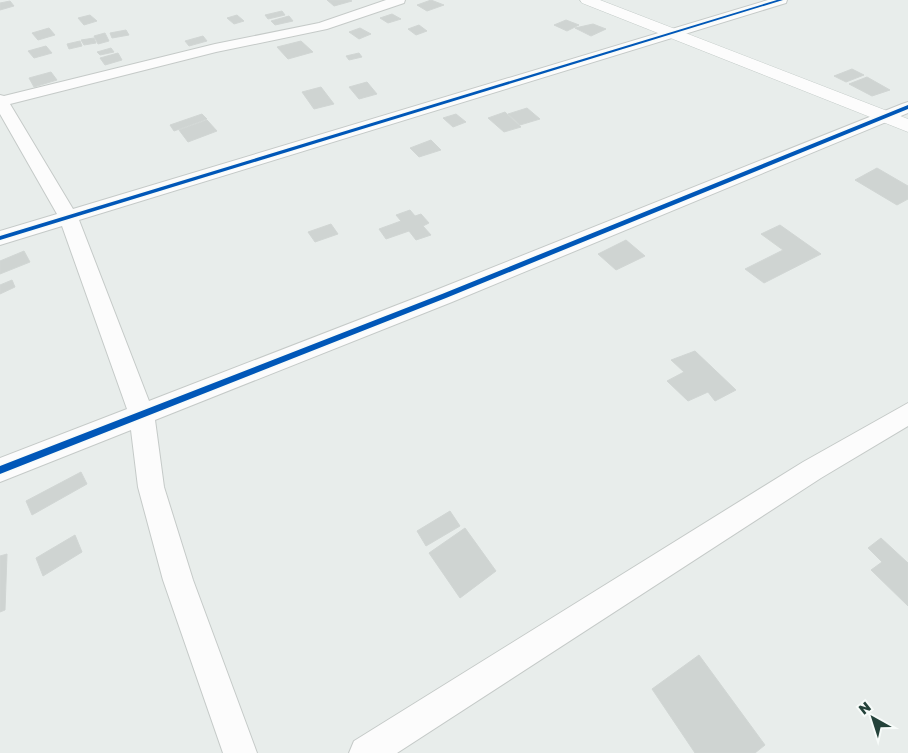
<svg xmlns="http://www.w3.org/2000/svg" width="908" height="753" font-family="'Golos Text',sans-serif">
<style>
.building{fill:#cfd4d2;stroke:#d1d6d4}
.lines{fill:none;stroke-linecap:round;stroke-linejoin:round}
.street-casing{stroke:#c5cac8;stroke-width:2}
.secondary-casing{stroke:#c3cbc8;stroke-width:1}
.street{fill:#fcfcfc;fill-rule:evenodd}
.secondary{fill:#fcfcfc;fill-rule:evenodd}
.cycleway-casing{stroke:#f7fbf9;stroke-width:3}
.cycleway{fill:#0057b8;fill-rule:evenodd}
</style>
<rect width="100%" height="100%" fill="#e8edeb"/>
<g class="building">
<polygon points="327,0 350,0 352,1 334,6"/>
<polygon points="431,0 444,5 427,11 417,5"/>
<polygon points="10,1 14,6 0,10 0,3"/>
<polygon points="282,11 285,15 268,19 265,15"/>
<polygon points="392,14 401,19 388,23 380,18"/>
<polygon points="90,15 97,21 84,25 78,18"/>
<polygon points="237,15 244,21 234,24 227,18"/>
<polygon points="289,16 293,21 275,25 271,21"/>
<polygon points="566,20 579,25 567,31 554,25"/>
<polygon points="593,24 606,29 591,36 575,28"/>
<polygon points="419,25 427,31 416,35 408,29"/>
<polygon points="49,28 55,35 38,40 32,33"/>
<polygon points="360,28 371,34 359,39 349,32"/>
<polygon points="126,30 129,35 112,38 110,33"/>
<polygon points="105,33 109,41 98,44 94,36"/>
<polygon points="203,36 207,41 189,46 185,41"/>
<polygon points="94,38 96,43 84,45 81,40"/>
<polygon points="80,41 82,46 69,49 67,44"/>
<polygon points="301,41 313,52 288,59 277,47"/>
<polygon points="46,46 52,53 34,58 28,51"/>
<polygon points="111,48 114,52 100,55 97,52"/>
<polygon points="118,53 122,60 105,65 100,58"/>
<polygon points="359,53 362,57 349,60 346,56"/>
<polygon points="852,69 864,75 846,82 834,76"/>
<polygon points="51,72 57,80 34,87 29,78"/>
<polygon points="867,77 890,90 872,96 849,84"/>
<polygon points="367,82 377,94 359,99 349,87"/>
<polygon points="321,87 334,104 314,109 302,92"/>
<polygon points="527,108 540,119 520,125 508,114"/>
<polygon points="505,112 521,127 504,132 488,118"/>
<polygon points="202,114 207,119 174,131 170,125"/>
<polygon points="456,114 466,122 453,127 443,118"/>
<polygon points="207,120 217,131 188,142 179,130"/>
<polygon points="431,140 441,150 419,157 410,148"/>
<polygon points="877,168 908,186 908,199 897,205 855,180"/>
<polygon points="410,210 415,216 421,214 429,223 423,226 431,235 416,240 409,231 386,239 379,229 401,221 396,215"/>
<polygon points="331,224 338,234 315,242 308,232"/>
<polygon points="780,225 821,254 764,283 745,269 783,250 761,234"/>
<polygon points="626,240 645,256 616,270 598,254"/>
<polygon points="24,251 30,262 0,274 0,261"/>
<polygon points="12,280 15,287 0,294 0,285"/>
<polygon points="695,351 736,390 715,401 708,392 688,401 667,381 684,372 671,360"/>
<polygon points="81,472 87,484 32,515 26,501"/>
<polygon points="450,511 460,526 426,546 417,531"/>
<polygon points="465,528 496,571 460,598 429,553"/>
<polygon points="75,535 82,552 43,576 36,558"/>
<polygon points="881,538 908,563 908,606 871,570 882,562 868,548"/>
<polygon points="7,554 5,610 0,612 0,556"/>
<polygon points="699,655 765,745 755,753 695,753 652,689"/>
</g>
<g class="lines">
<defs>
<g id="street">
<polygon points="386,0 405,0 404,3 327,29 216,52 10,104 73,209 768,0 787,0 786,3 79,220 149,401 436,290 902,104 908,102 908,113 452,302 155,420 164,487 193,580 257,753 223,753 163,580 138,487 131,430 0,482 0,458 127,409 62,226 0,245 0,231 57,214 0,114 0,95 4,96 215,44 319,23"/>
<polygon points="908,403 908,426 821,478 397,753 349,753 354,741 803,462"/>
</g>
<polygon id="secondary" points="580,0 600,0 908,119 908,132 582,3"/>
</defs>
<use href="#street" class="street-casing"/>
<use href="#secondary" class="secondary-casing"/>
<use href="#street" class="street"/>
<use href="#secondary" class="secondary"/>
<defs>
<g id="cycleway">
<polygon points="777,0 783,0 0,240 0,236"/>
<polygon points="908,105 908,109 446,298 0,474 0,466 442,294"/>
</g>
</defs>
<use href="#cycleway" class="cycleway-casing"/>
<use href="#cycleway" class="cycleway"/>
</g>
<g transform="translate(873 718) rotate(321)" stroke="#f7fbf9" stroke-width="4" paint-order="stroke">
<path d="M0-4L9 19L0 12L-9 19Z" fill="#24423a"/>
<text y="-8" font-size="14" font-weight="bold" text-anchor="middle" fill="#24423a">N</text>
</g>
</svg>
